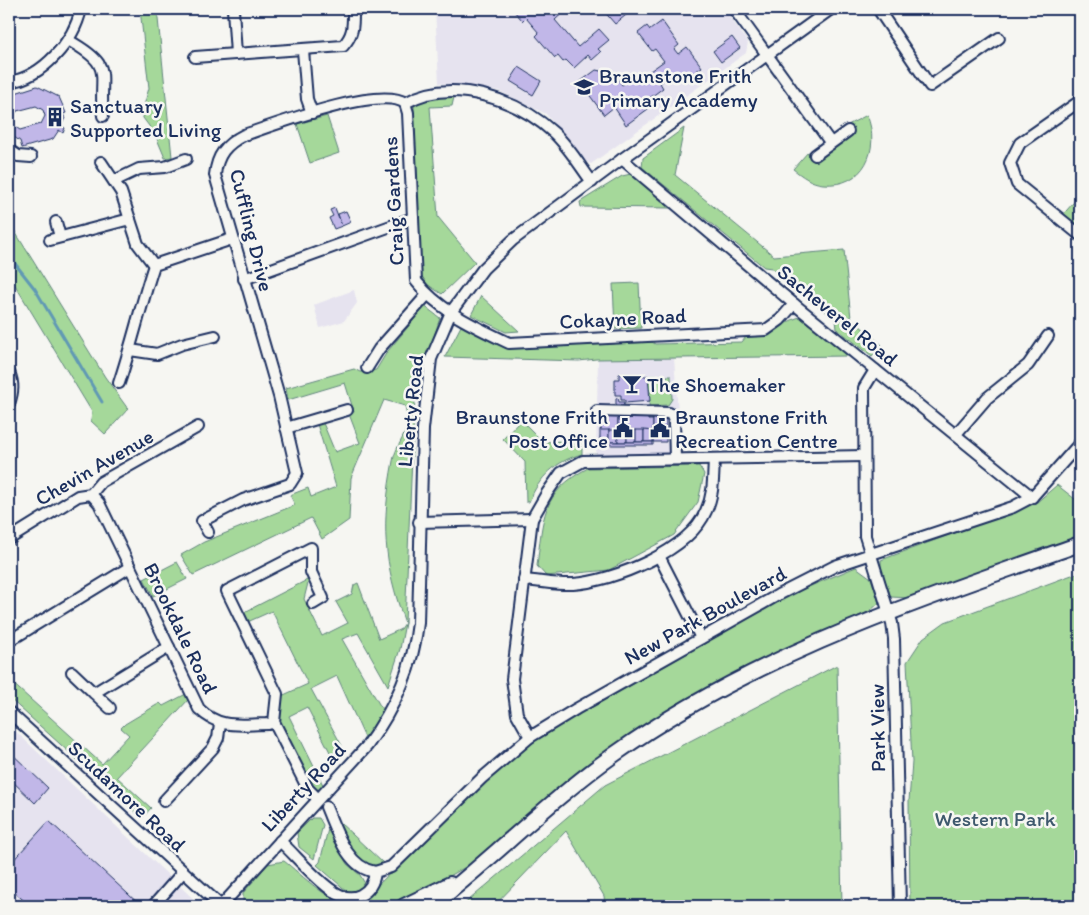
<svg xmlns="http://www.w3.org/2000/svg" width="1089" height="915" font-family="Itim,sans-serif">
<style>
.built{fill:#e6e3ef}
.green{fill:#a5d89a;stroke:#60847c}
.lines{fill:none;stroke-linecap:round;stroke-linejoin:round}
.stream{stroke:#6199b4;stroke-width:3}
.building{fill:#c1b7e8;stroke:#1b2f5e}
.minor-casing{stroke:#1b2f5e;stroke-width:14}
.highway-casing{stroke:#1b2f5e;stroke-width:18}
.minor{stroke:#f6f6f2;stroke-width:10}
.highway{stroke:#f6f6f2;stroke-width:14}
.labels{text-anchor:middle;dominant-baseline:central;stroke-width:5;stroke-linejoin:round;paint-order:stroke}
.poi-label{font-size:21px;fill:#1b2f5e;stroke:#f6f6f2;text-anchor:start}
.street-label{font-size:21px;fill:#1b2f5e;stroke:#f6f6f2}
.park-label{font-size:21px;fill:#3e596d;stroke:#f6f6f2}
</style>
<rect width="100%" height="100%" fill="#f6f6f2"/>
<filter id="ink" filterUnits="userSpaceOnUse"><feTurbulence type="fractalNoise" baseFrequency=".02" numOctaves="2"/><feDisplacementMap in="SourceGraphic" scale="10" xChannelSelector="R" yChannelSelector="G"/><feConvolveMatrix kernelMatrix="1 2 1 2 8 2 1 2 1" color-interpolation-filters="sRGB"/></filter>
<g filter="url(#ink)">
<g class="built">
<polygon points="435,9 724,9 748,42 746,53 591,164 583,160 546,114 499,91 439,83"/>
<polygon points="354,290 357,303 344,321 320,328 314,305"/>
<polygon points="674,358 681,454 596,456 598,359"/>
<polygon points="9,725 201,906 9,906"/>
</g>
<g class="green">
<polygon points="140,9 157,9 172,157 165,158 155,134 143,118 143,109 149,88"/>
<polygon points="427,97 454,97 452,106 430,107 438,217 475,262 442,294 428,285 421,275 414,105"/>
<path d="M867 115C881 149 864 188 823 184 811 183 802 176 793 169L808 152 815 155 848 131 846 126Z"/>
<polygon points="327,116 339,153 310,163 297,124"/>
<polygon points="684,128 675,175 774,256 844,250 851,318 882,345 872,356 837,329 836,320 772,268 764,267 642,167 643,158"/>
<polygon points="631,174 670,208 581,207 580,202 622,176"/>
<polygon points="1080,195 1080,235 1060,218"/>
<polygon points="9,222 105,377 128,409 105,434 91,421 92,412 9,275"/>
<polygon points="639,283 641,328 615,329 613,284"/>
<polygon points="481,296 519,331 506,332 471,315"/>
<path d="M423 305 440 318 417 389 414 409 405 623 400 649 388 686 358 633 342 639 383 711 365 738 337 676 311 689 342 746 332 756 307 707 289 716 325 789 318 799 274 722 277 698 308 684 272 611 243 624 239 615 309 579 304 599 322 636 348 623 336 602 352 594 354 585 358 583 379 639 401 629 405 623C383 562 381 524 393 461 395 448 405 437 407 425 408 419 406 412 405 406L384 400 351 478 349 520 322 539 311 518 193 575 181 555 204 542 295 505 290 495 308 488 311 497 336 487 317 424 323 423 335 452 360 443 349 414 354 412 345 383 288 400 286 388 354 369 360 372 376 370 387 352 413 321 411 317Z"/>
<path d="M800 317 849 356 596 359 579 361 445 357 462 324 505 346 652 342 655 344 742 342 746 337C755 336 766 335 774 331 784 325 789 320 800 317Z"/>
<polygon points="648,376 671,376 672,399 668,405 649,406 650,390 648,389"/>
<path d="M521 420 543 442 582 440V454C556 461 539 477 529 502H526L525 462 503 439Z"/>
<path d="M699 466 704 474 698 502 674 535 609 570 546 576 537 566C543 518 541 493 588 468Z"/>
<polygon points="1057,485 1080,503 1080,541 1001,572 909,598 891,597 881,569 881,560 1036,503"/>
<polygon points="177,562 187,579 153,596 144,579"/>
<path d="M856 567 871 578 879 603 870 611 773 655 574 777 469 865 427 889 385 906H247L243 902V893L268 864 284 861C300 873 334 909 355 902 360 901 365 896 369 894L448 816 534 740 794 593Z"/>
<polygon points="1080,572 1080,906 910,906 909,801 912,762 907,662 923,638 945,622"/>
<polygon points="837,665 842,906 605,906 604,896 566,831 494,906 462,906 605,785"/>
<polygon points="9,680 102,764 129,735 121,728 125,724 160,703 163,706 186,694 189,699 117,777 151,808 142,818 9,698"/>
<polygon points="312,818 319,818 323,825 314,859 299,847 297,833"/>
<polygon points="339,822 383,863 376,866 364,865 352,851 336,824"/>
<polygon points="328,829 347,864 360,875 364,882 360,891 349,893 317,865 320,862"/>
</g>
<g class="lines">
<polyline class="stream" points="9,256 35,289 102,402"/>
</g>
<g class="building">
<polygon points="512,9 567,9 555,20 578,47 599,29 609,40 598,49 601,52 592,60 588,55 574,68 566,60 563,62 558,56 555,58 536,36 539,33 526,18 523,21"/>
<polygon points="602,9 629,9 631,11 615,24"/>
<polygon points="662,21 679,45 674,49 678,54 687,47 702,67 688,77 685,72 673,81 669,76 660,83 663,88 643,103 648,109 626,125 614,107 604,115 580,82 596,70 614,74 622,85 640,72 643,76 664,61 655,49 652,51 638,33 647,26 650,30"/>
<polygon points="732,37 740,48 721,62 713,51"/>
<polygon points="519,67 541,81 533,95 510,81"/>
<polygon points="37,86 59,97 66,113 63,114 65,118 61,126 65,128 63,133 59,130 53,139 22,148 20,141 9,134 14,126 20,130 41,124 45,116 43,110 36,106 17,111 12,119 9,117 9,95"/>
<polygon points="335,208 342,226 334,229 329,218 333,216 330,210"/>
<polygon points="346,211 351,222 342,226 338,214"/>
<polygon points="619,374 640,374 640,376 648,376 650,401 625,403 625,400 621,400 621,395 615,395 615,379 619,379"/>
<polygon points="618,398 619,402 624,402 624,405 616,405 616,399"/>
<polygon points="602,414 648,414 648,420 653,420 653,442 600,442"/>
<polygon points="602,414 618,414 618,442 600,442"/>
<polygon points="618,414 648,414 648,420 653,420 653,442 618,442"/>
<polygon points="653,414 666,417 666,442 653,442"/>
<rect x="600" y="430" width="9" height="12"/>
<rect x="609" y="430" width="9" height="12"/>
<rect x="618" y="430" width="9" height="12"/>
<rect x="627" y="430" width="9" height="12"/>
<rect x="636" y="430" width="8" height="12"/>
<polygon points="644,430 653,431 653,442 644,442"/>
<polygon points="600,442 653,442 653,445 596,445"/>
<polygon points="9,751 48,788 35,803 9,778"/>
<polygon points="49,821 141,906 30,906 12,890 9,893 9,865"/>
</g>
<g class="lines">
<defs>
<g id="minor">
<polyline points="233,9 236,54"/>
<polyline points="734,9 830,142"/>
<polyline points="878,9 930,86 999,38"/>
<path d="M68 40C116 67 98 71 103 116"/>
<polyline points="303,50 307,99 312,113"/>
<path d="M195 57 343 46C354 34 353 25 353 9"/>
<path d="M9 82C43 77 74 41 81 9"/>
<polyline points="1080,101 1020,143 1010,163 1017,184 1080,235"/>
<path d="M405 103 408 113 416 281C439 311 476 327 509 343L766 330 780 320 794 304"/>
<path d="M405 103C452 76 517 99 554 133 569 147 580 166 592 182"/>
<polyline points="9,150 18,156 31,157"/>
<polyline points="815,155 848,131"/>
<polyline points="622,159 794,304 1032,497"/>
<polyline points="101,162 121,192 138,244 154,265"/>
<polyline points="114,181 139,169 165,167 186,159"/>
<polyline points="56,222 60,237"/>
<polyline points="50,240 130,219"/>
<polyline points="244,279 413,218"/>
<polyline points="130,350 157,354 182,344 215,336"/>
<polyline points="367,368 379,349 427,295"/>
<polyline points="875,370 864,388 865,536 892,623 894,639 900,906"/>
<path d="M9 372C14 384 13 392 9 404"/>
<path d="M119 383C132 344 141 304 154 265L232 239"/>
<polyline points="597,411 669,413 674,418 675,459"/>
<polyline points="286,428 347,410"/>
<polyline points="956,434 987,398 1028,365 1048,336"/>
<path d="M91 494 99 503 199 709C221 730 240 724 268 724L274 722"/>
<polyline points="419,522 532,519"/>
<path d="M208 532 202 521 243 500 290 484 297 473 279 396 215 175C217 155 226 144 244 135 274 125 380 85 405 103"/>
<polyline points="9,539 78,496 91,494 101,482 198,427"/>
<polyline points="659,556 701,638"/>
<path d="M524 580C540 581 557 585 573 584 614 581 689 551 706 511 714 494 713 477 714 459"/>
<polyline points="313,604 323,598 311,572 311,548 227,591 277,694 274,722 308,789 318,799"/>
<polyline points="9,641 130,567"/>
<polyline points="72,672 94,693 169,647"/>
<polyline points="94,693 110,708"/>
<polyline points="9,712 221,906"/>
<polyline points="530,737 517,714 512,679 532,519 547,493 561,473 583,461 864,456"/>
<polyline points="164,801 213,748 218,738 220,724"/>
<path d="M326 807C336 830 347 868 375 872"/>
<path d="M280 841C297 857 314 878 333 891 352 905 373 894 375 872L391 867 482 778 530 737 576 709 778 595 835 566 1013 507 1032 497 1080 443"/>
<polyline points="153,906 183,872"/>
<path d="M221 906 367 746C394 709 413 669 418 623L423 429 431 359 451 312 483 269 513 240 622 159 831 9"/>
</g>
<g id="highway">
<polyline points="404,906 450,884"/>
<path d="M432 906C494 857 550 800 615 754 755 654 919 601 1080 544"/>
</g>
</defs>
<use href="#minor" class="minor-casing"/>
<use href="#highway" class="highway-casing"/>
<use href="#minor" class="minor"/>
<use href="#highway" class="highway"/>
</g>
</g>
<defs>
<symbol id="school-bare" viewBox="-9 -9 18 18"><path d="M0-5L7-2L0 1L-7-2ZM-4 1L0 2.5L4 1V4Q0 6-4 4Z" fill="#1b2f5e" stroke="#f6f6f2" stroke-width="2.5" paint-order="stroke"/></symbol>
<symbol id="building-bare" viewBox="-9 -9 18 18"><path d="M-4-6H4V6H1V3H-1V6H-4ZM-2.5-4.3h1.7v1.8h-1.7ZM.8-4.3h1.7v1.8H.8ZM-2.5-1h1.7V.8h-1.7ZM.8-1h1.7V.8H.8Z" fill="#1b2f5e" stroke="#f6f6f2" stroke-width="2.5" paint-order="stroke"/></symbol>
<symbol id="bar-bare" viewBox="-9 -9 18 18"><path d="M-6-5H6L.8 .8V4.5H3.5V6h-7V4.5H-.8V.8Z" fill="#1b2f5e" stroke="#f6f6f2" stroke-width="2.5" paint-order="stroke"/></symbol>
<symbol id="civic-bare" viewBox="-9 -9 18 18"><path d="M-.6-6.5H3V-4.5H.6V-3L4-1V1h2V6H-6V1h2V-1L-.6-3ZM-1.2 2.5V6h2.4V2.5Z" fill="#1b2f5e" stroke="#f6f6f2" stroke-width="2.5" paint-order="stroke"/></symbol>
</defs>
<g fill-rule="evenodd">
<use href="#school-bare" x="570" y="73" width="28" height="28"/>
<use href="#building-bare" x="41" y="103" width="28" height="28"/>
<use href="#bar-bare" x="618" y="370" width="28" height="28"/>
<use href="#civic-bare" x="609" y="414" width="28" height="28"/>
<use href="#civic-bare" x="646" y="414" width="28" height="28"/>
</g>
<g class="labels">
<g class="poi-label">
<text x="599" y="75">Braunstone Frith<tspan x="599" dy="24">Primary Academy</tspan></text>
<text x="70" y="105">Sanctuary<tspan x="70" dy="24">Supported Living</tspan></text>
<text x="647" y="384">The Shoemaker</text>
<text x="608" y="416" text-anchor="end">Braunstone Frith<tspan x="608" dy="24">Post Office</tspan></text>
<text x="675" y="416">Braunstone Frith<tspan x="675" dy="24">Recreation Centre</tspan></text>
</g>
<g class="street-label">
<text transform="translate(393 201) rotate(-93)">Craig Gardens</text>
<text transform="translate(252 230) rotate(76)">Cuffling Drive</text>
<text transform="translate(838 315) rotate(39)">Sacheverel Road</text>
<text transform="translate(623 318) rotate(-3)">Cokayne Road</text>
<text transform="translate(410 411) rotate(-84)">Liberty Road</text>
<text transform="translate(94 467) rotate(-30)">Chevin Avenue</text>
<text transform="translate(705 615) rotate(-29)">New Park Boulevard</text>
<text transform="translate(181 628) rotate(64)">Brookdale Road</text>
<text transform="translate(877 728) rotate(-91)">Park View</text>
<text transform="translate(303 787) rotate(-47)">Liberty Road</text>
<text transform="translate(127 796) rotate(43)">Scudamore Road</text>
</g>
<g class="park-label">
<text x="995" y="818">Western Park</text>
</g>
</g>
<rect width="1089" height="915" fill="none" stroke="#f6f6f2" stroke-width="30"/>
<rect x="15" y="15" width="1059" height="885" fill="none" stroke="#1b2f5e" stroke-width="2" filter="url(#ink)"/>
</svg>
